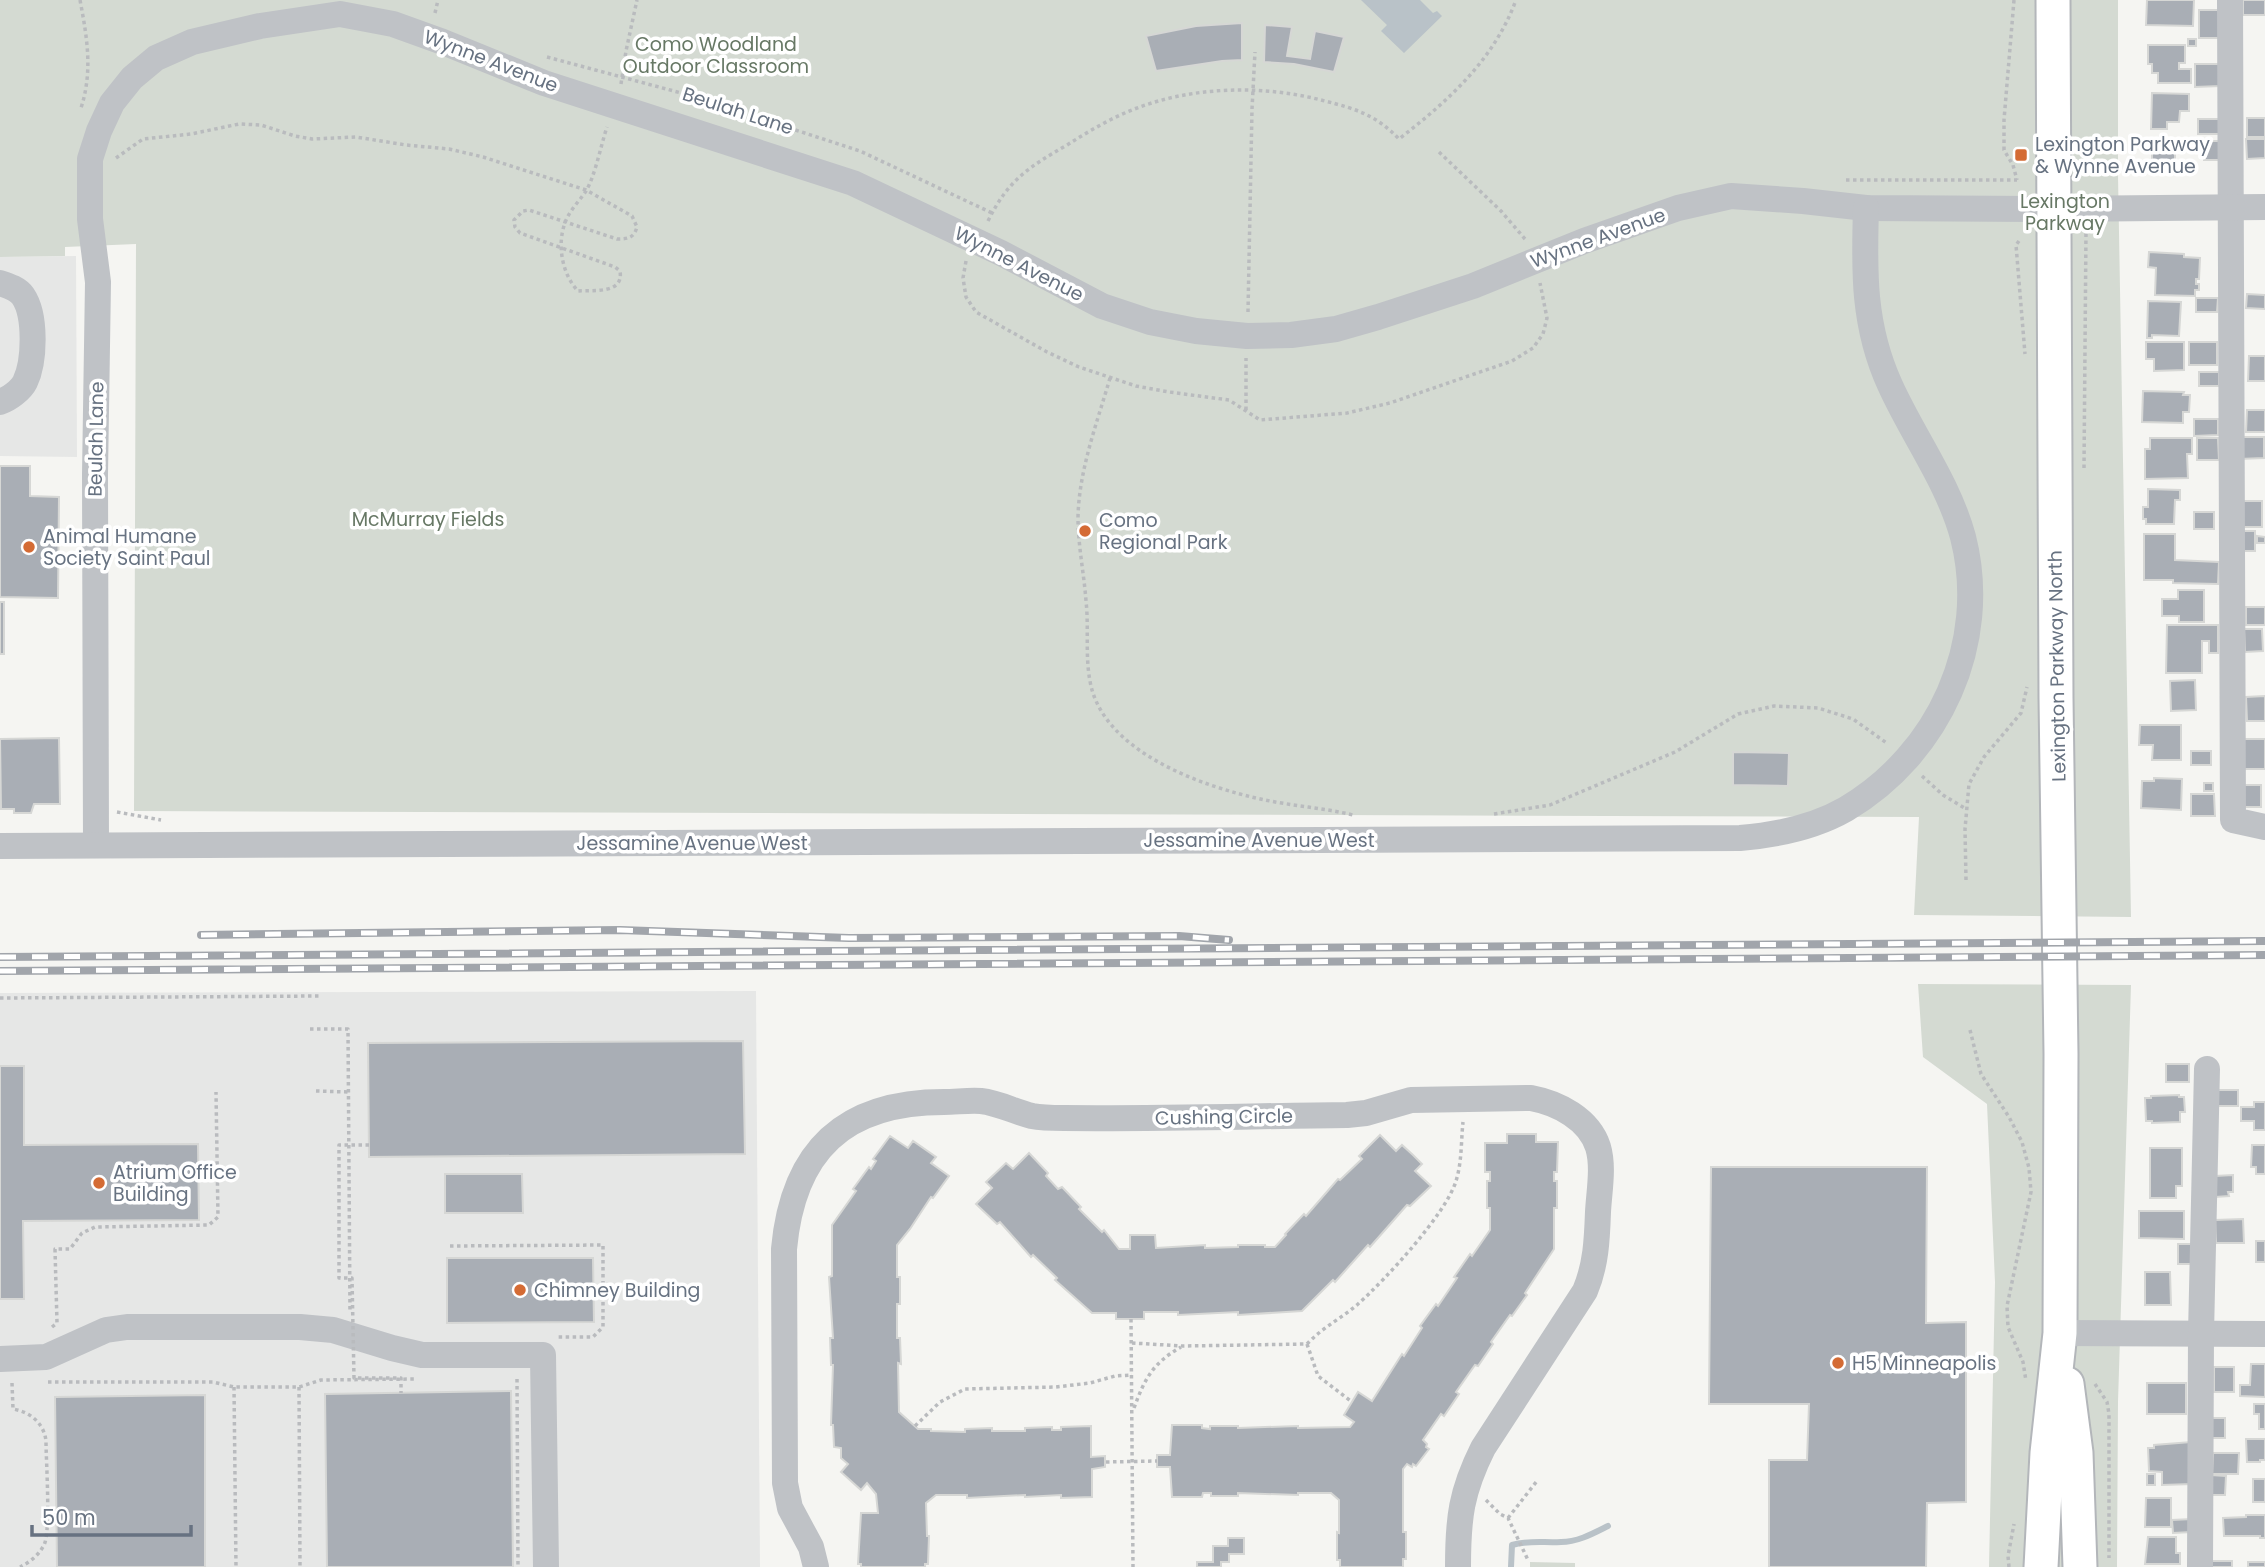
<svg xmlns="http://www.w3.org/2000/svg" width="2265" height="1567" font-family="Poppins,sans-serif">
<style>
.built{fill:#e6e7e6}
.green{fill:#d4dad2}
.water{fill:#b9c2c8}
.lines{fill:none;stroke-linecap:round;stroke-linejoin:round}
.stream{stroke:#b9c2c8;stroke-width:6}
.building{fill:#a9aeb5;stroke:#d6d7d5;stroke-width:2}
.major-casing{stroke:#b3b6ba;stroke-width:37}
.path{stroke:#b9bbbe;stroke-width:3.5;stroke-dasharray:3.5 3.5;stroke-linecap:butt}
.minor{stroke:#bfc2c6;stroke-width:26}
.major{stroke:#fff;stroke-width:33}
.rail-casing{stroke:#a1a5ab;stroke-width:8}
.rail{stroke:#fff;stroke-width:5;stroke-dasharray:16;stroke-linecap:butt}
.path-bridge{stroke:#b9bbbe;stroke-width:3.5;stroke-dasharray:3.5 3.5;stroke-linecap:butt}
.poi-dot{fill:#d46b34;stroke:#fff;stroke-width:2.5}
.labels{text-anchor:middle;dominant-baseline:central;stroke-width:7;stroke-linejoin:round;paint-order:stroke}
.park-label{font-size:19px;fill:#677865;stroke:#fff}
.street-label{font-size:19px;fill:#677281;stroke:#fff}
.poi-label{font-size:19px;fill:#677281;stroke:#fff;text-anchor:start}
</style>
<rect width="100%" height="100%" fill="#f5f5f2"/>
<g class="built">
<polygon points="76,256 77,457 0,456 0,257"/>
<polygon points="756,991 760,1567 0,1567 0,993"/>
</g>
<g class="green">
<polygon points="0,0 2118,0 2118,175 2131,917 1914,915 1919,817 134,811 136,244 65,247 65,256 0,257"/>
<polygon points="1918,984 2131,985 2118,1402 2117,1567 1989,1567 1995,1282 1987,1104 1923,1057"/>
<polygon points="1530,1562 1575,1563 1575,1567 1530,1567"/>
</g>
<polygon class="water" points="1361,0 1420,0 1433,13 1437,11 1442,16 1404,53 1381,31 1387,25"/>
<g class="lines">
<path class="stream" d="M1511 1567 1512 1545C1529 1540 1544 1543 1561 1542 1578 1542 1594 1533 1608 1526"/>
</g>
<g class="building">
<polygon points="2147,0 2194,0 2193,26 2146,25"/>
<rect x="2243" y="0" width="22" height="15"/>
<rect x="2199" y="10" width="22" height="28"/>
<polygon points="1242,23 1242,60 1222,61 1156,71 1146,36 1196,26"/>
<polygon points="1265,25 1292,27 1287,56 1310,59 1315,31 1344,37 1334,72 1294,64 1264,62"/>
<rect x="2188" y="39" width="8" height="7"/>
<polygon points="2148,45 2185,45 2185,63 2179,63 2179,69 2191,69 2191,83 2158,83 2158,73 2152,73 2152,64 2148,64"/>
<polygon points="2195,64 2220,64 2220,86 2195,87"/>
<polygon points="2152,93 2189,94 2189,111 2180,111 2179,122 2167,122 2167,129 2151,129"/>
<rect x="2247" y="118" width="18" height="19"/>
<rect x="2198" y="119" width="21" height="15"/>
<polygon points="2246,139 2265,139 2265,158 2247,159"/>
<rect x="2204" y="141" width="15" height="19"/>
<rect x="2152" y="142" width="23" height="21"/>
<polygon points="2149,252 2184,254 2184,257 2200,258 2199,279 2196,279 2196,284 2199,284 2199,290 2195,290 2195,296 2155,295 2156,268 2148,267"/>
<polygon points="2247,294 2265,295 2265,309 2246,308"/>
<polygon points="2196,298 2218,298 2217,312 2196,312"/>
<polygon points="2148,301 2181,302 2179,336 2152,335 2152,338 2147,338"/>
<polygon points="2146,342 2184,342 2184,370 2154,371 2154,359 2146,359"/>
<rect x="2189" y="342" width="28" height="23"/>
<polygon points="2249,356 2265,356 2265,381 2248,381"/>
<rect x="2199" y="372" width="20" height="14"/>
<polygon points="2143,391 2184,392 2183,395 2190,395 2189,412 2183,412 2183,423 2142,422"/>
<polygon points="2247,410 2265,410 2265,432 2246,432"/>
<polygon points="2194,419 2218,419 2218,435 2194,436"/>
<polygon points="2239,437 2264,437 2264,458 2239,459"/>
<polygon points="2150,438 2192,438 2192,454 2187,454 2188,478 2145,479 2145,449 2150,449"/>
<polygon points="2197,438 2218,438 2219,460 2197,460"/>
<polygon points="0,466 30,466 30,496 59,497 58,598 0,597"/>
<polygon points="2148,489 2180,490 2180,500 2175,500 2174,524 2146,524 2146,519 2143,519 2143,507 2148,507"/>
<rect x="2241" y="501" width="21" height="26"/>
<rect x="2194" y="512" width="20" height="17"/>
<rect x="2241" y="531" width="14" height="20"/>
<polygon points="2144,534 2175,534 2175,560 2219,562 2218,584 2173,583 2173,580 2144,580"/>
<polygon points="2257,536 2265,537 2265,543 2257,543"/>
<polygon points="2178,590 2204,590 2204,622 2179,622 2179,616 2162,616 2162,599 2178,599"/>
<rect x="0" y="602" width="4" height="52"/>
<rect x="2246" y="607" width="19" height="18"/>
<polygon points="2167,625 2218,625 2218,653 2209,653 2209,641 2202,641 2202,673 2166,673"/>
<polygon points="2244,629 2262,629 2263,651 2245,652"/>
<polygon points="2195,680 2196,710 2171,711 2170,681"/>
<polygon points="2265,696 2265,721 2247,721 2246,697"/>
<polygon points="2140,725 2181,725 2181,760 2152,760 2153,745 2139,745"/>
<polygon points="59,738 60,804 34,804 31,813 14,813 14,809 1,809 0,739"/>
<polygon points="2241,739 2265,739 2265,769 2240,769"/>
<rect x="2191" y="751" width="20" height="14"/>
<polygon points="1733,752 1789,753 1788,786 1733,785"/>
<polygon points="2154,778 2182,779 2181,810 2141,808 2142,781 2154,781"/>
<rect x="2204" y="783" width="9" height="8"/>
<rect x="2244" y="785" width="17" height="22"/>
<polygon points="2191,794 2214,794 2215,816 2191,816"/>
<polygon points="743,1041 745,1154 369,1157 368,1043"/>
<rect x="2166" y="1064" width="23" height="18"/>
<polygon points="0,1066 24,1066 24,1145 198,1144 199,1220 23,1221 24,1299 0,1299"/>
<rect x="2216" y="1090" width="22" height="16"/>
<polygon points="2179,1095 2179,1097 2184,1097 2185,1112 2180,1112 2180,1122 2152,1123 2152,1121 2146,1121 2145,1098 2151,1098 2151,1096"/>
<polygon points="2254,1102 2265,1102 2265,1130 2254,1130 2254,1121 2241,1121 2241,1107 2254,1107"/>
<polygon points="1507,1134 1536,1134 1536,1142 1558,1142 1557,1172 1554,1172 1554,1181 1557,1181 1557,1208 1554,1208 1554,1249 1525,1293 1527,1295 1512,1316 1510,1315 1491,1342 1493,1344 1478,1366 1475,1365 1456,1392 1459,1394 1444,1416 1441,1414 1423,1440 1427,1444 1426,1447 1429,1449 1416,1466 1413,1464 1412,1467 1407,1464 1403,1469 1403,1532 1406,1532 1406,1559 1403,1559 1403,1567 1340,1567 1340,1560 1337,1560 1337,1532 1339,1533 1339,1500 1331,1493 1298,1493 1298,1495 1238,1493 1238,1496 1211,1496 1211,1493 1203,1493 1202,1497 1172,1497 1170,1467 1157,1467 1157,1455 1170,1455 1172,1425 1202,1425 1202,1428 1210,1429 1210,1426 1238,1426 1238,1428 1298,1426 1298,1428 1350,1427 1354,1422 1344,1415 1358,1392 1372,1401 1402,1354 1404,1356 1422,1328 1420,1326 1436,1304 1438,1306 1457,1278 1454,1277 1470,1254 1472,1256 1490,1230 1490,1208 1487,1208 1487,1181 1490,1181 1490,1172 1485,1172 1485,1143 1507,1143"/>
<polygon points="1380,1135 1396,1151 1402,1145 1413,1155 1422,1164 1415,1171 1431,1186 1410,1206 1407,1205 1370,1247 1368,1245 1335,1282 1333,1280 1302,1311 1238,1315 1238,1312 1178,1315 1178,1312 1144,1312 1144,1319 1116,1319 1116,1313 1092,1313 1055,1280 1057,1278 1033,1255 1031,1257 1000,1222 997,1224 976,1204 992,1188 986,1182 1006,1163 1013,1169 1029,1153 1048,1173 1046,1176 1058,1189 1062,1187 1081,1207 1079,1209 1102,1232 1104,1230 1119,1249 1130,1249 1130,1235 1155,1235 1156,1248 1205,1245 1205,1248 1238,1247 1238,1245 1265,1245 1265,1247 1275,1247 1286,1235 1285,1234 1304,1214 1306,1216 1338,1179 1340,1180 1362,1159 1359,1156"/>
<polygon points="890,1136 908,1148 913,1141 936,1157 931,1163 949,1176 933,1198 931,1197 910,1229 897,1245 897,1277 900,1277 900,1304 897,1304 897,1338 900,1338 901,1364 898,1363 899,1412 918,1429 931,1429 931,1431 965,1432 965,1429 992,1428 992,1431 1025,1431 1025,1428 1052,1427 1052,1430 1061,1430 1061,1427 1091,1426 1091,1457 1105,1456 1105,1467 1092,1469 1092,1497 1061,1498 1061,1495 1025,1497 1025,1495 967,1498 967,1495 936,1495 926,1503 927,1536 929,1536 928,1564 925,1564 925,1567 861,1567 861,1564 858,1564 861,1513 878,1513 876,1494 867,1483 861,1490 841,1472 848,1464 841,1458 841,1448 834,1447 833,1425 831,1425 833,1365 831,1365 830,1338 833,1338 829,1277 832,1276 832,1225 856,1191 853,1189 869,1167 871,1169 876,1161 873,1159"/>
<polygon points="2252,1145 2265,1145 2265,1174 2256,1174 2256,1167 2251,1167"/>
<polygon points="2150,1148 2182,1148 2182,1186 2176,1186 2176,1198 2150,1198"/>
<polygon points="1711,1167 1927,1167 1926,1323 1966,1322 1966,1502 1927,1503 1926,1567 1769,1567 1769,1460 1807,1460 1809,1404 1709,1404"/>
<polygon points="445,1174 522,1174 523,1213 445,1213"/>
<polygon points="2233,1175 2233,1192 2228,1192 2229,1196 2215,1197 2215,1176"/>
<polygon points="2139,1211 2184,1211 2184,1239 2139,1238"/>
<polygon points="2243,1219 2244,1243 2216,1243 2215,1220"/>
<rect x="2256" y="1241" width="9" height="21"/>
<rect x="2178" y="1244" width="13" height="20"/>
<polygon points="447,1258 593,1258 594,1322 447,1323"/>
<polygon points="2145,1272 2170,1272 2171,1305 2145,1305"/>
<polygon points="2251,1364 2265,1364 2265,1397 2240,1396 2240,1385 2250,1385"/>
<rect x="2214" y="1367" width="20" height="25"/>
<rect x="2147" y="1383" width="39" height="31"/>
<polygon points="511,1391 513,1567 327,1567 325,1394"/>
<polygon points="205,1395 205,1567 57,1567 55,1397"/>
<polygon points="2254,1404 2265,1404 2265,1429 2259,1429 2259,1414 2254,1414"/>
<rect x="2211" y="1418" width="14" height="20"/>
<polygon points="2246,1439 2265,1439 2265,1460 2260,1460 2260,1462 2247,1462"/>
<polygon points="2191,1442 2192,1484 2162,1485 2162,1472 2149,1471 2148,1448 2154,1448 2154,1445"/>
<polygon points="2213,1453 2239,1453 2238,1474 2212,1474"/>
<rect x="2147" y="1474" width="8" height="11"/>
<polygon points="2211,1475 2226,1476 2225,1495 2211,1495"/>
<rect x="2253" y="1479" width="12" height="23"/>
<polygon points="2146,1498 2171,1498 2171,1527 2145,1527"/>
<polygon points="2246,1515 2265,1515 2265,1538 2260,1538 2260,1536 2224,1536 2223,1518 2246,1517"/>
<polygon points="2192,1519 2192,1532 2173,1533 2172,1520"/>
<polygon points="2148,1537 2176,1537 2176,1553 2180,1553 2180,1564 2145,1564"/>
<polygon points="1228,1538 1244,1538 1244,1554 1229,1554 1229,1562 1221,1562 1221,1567 1197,1567 1197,1562 1213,1562 1213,1546 1228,1546"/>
<rect x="2211" y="1561" width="21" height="6"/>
<rect x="2248" y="1562" width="17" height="5"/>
</g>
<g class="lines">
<defs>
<g id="major">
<polyline points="2067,1384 2076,1453 2080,1567"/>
<polyline points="2041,1567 2047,1453 2060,1333 2061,1054 2056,698 2053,0"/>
</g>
</defs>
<use href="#major" class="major-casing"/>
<g class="path">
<path d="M80 0C87 37 93 71 81 108"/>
<polyline points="2014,0 2004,120 2004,150 2013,165 2017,180"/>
<polyline points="435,13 438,0"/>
<polyline points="547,57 685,94 860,151 992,213"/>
<polyline points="621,84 626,51 637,0"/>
<polyline points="1439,152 1501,211 1525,239"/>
<path d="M116 158 143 139 191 134 239 124 261 125 295 136 312 139 356 137 406 145 449 149 483 157 586 190 632 216 637 227C634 238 628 239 617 239L529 210 523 211 514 220 515 227 520 233 615 267 620 271C624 294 594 290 578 291 561 273 556 241 567 218 572 208 580 200 586 191 595 176 601 145 607 127"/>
<polyline points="1846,180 2017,180"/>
<path d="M988 221C1008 180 1029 167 1067 145 1086 133 1106 121 1127 112 1188 86 1261 84 1325 101 1356 109 1376 115 1399 139 1448 101 1494 60 1516 0"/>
<polyline points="2019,241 2016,245 2025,354"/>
<polyline points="966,261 963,278 966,297 976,312 1047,352 1079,367 1136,386 1169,392 1229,400 1260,420 1347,413 1390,403 1512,361 1533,348 1543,334 1547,318 1540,283"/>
<polyline points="1248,312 1252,109 1255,52"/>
<path d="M1110 378C1097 423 1079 470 1078 517 1078 546 1084 573 1086 601 1089 628 1085 655 1090 681 1102 752 1203 787 1265 800 1294 806 1324 808 1353 815"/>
<polyline points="1246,410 1246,358"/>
<polyline points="2084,468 2086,230"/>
<polyline points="1922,776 1943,795 1966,809"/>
<polyline points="117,812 161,820"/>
<polyline points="1494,814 1550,805 1675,752 1738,714 1774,706 1818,708 1853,719 1888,744"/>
<polyline points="1966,880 1965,829 1969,784 1984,757 2021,713 2027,687"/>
<polyline points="0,998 321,996"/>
<polyline points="310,1029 348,1029 350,1312"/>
<polyline points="1970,1030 1981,1074 2009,1117 2022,1142 2029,1168 2031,1192 2007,1306 2008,1327 2023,1362 2026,1381"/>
<polyline points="316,1091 349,1092"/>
<polyline points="450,1246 603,1245 603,1327 593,1337 557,1337"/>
<polyline points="1131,1319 1133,1567"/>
<polyline points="52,1327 57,1323 55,1249 70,1249 82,1233 95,1227 209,1225 218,1217 216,1092"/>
<path d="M1132 1343 1183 1346 1307 1344C1323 1327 1342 1318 1358 1304 1385 1280 1446 1214 1456 1181 1462 1162 1461 1141 1463 1122"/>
<polyline points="1307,1344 1318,1376 1352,1402"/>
<polyline points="517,1379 518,1567"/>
<polyline points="48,1382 213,1382 234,1387 299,1387 321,1380 416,1379"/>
<path d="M12 1383 13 1409C30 1412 44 1423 46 1441 46 1462 51 1531 44 1545 38 1556 30 1562 20 1567"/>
<polyline points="2095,1384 2107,1402 2109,1414 2109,1558"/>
<polyline points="234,1387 236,1567"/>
<polyline points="299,1387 300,1567"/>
<path d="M1134 1408C1145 1378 1153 1363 1181 1347"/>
<polyline points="915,1426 940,1402 965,1389 1056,1387 1090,1383 1115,1376 1132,1375"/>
<polyline points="1106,1462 1157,1461"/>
<polyline points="1486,1500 1500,1514 1508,1518 1528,1560"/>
<polyline points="1508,1518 1537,1481"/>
<polyline points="2009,1567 2008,1556 2014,1524"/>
</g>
<g class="minor">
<polyline points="2230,0 2233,820 2265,827"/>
<path d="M0 283C9 286 18 289 23 296 36 315 35 361 25 382 21 390 9 399 0 402"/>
<polyline points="96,845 95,474 98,282 90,219 90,159 99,131 112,103 132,78 156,58 192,42 260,26 340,14 393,24 443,42 544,83 853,183 1001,253 1102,306 1150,322 1196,331 1247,336 1291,335 1336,329 1378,317 1473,286 1584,241 1678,208 1731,196 1803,201 1866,208 2054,209 2265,207"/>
<path d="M0 846 1740 838C1776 835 1813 828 1846 809 1939 754 1990 643 1963 537 1948 482 1913 436 1890 385 1863 326 1864 271 1866 208"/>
<polyline points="2060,1333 2265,1334"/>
<polyline points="0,1359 46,1357 106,1330 127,1327 300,1327 333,1330 392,1348 422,1355 543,1355 546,1567"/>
<path d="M816 1567 811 1547 790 1508 785 1483 784 1249C793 1150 844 1102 944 1102 956 1102 969 1100 981 1101 999 1103 1015 1112 1032 1116 1042 1118 1053 1118 1064 1118 1158 1119 1252 1116 1347 1115L1366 1113 1411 1100 1531 1098C1558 1103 1589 1119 1598 1147 1604 1167 1599 1192 1598 1212 1597 1240 1596 1265 1585 1291L1483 1448C1461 1492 1458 1518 1458 1567"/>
<polyline points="2200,1567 2201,1334 2207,1069"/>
</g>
<use href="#major" class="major"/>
<defs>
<g id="rail">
<polyline points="201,935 620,930 849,938 1179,936 1229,940"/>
<polyline points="0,957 2265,941"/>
<polyline points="0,971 2265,955"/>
</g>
</defs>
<use href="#rail" class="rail-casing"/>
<use href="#rail" class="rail"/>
<polyline class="path-bridge" points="369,1145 339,1145 339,1278 352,1278 354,1378 401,1378 401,1393"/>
</g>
<g class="poi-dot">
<rect x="2014" y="148" width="14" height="14" rx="3.5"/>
<circle cx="1085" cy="531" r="7"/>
<circle cx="29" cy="547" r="7"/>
<circle cx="99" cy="1183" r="7"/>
<circle cx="520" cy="1290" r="7"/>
<circle cx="1838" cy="1363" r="7"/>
</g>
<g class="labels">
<g class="park-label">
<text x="716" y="44">Como Woodland<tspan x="716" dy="22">Outdoor Classroom</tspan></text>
<text x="2065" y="201">Lexington<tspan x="2065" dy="22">Parkway</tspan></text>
<text x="428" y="519">McMurray Fields</text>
</g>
<g class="street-label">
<text transform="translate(491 61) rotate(21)">Wynne Avenue</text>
<text transform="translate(738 111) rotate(18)">Beulah Lane</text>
<text transform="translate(1598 238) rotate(-20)">Wynne Avenue</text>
<text transform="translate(1019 264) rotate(27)">Wynne Avenue</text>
<text transform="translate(96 439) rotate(-89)">Beulah Lane</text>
<text transform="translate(2057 666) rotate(-91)">Lexington Parkway North</text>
<text x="1259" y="840">Jessamine Avenue West</text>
<text x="692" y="843">Jessamine Avenue West</text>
<text transform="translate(1224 1117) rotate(-1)">Cushing Circle</text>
</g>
<g class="poi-label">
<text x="2035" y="144">Lexington Parkway<tspan x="2035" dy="22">&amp; Wynne Avenue</tspan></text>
<text x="1099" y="520">Como<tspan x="1099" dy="22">Regional Park</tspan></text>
<text x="43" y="536">Animal Humane<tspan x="43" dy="22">Society Saint Paul</tspan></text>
<text x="113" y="1172">Atrium Office<tspan x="113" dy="22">Building</tspan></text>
<text x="534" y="1290">Chimney Building</text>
<text x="1852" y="1363">H5 Minneapolis</text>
</g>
</g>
<path d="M32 1525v10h159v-10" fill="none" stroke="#677281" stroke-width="3.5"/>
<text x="42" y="1525" font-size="21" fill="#677281" stroke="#ffffff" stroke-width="5" paint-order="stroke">50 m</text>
</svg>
